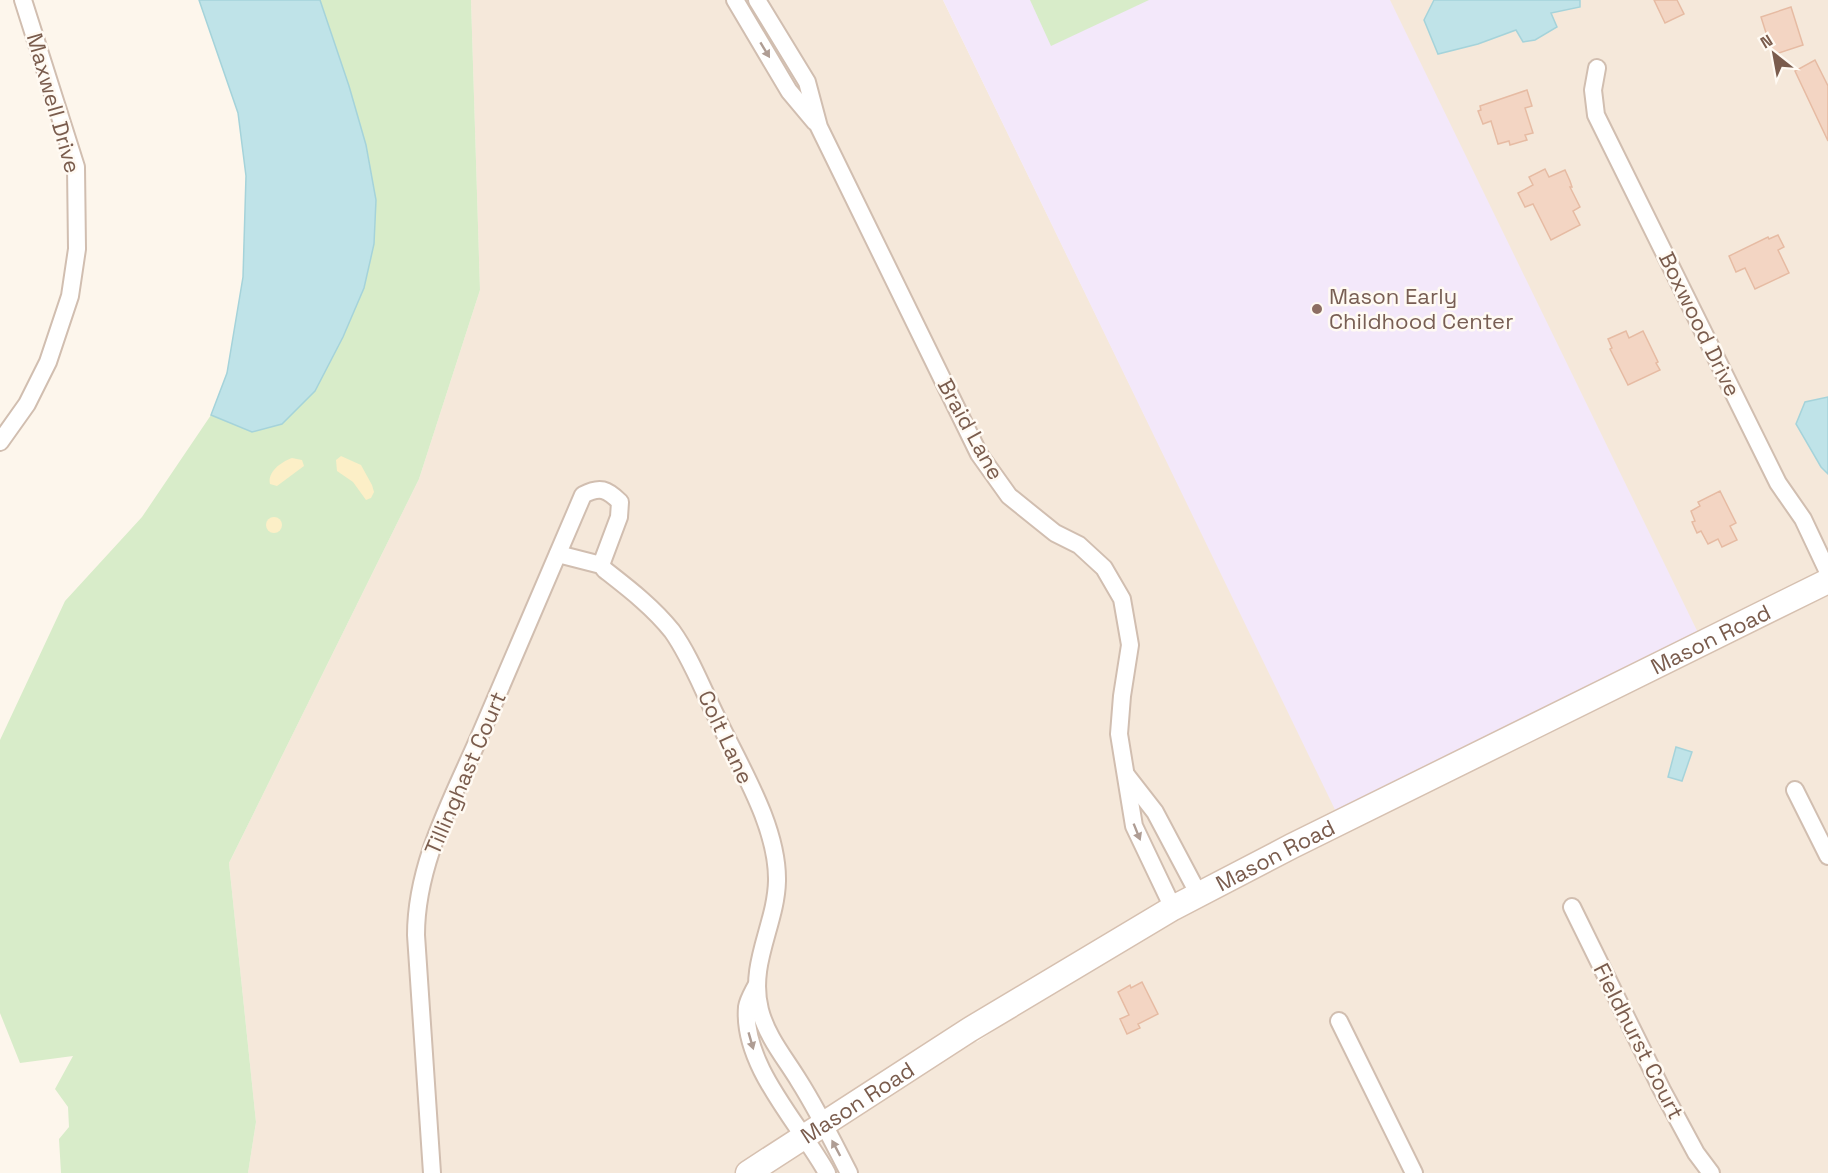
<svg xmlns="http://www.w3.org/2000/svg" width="1828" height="1173" font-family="'Space Grotesk',sans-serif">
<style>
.residential{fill:#f5e8da;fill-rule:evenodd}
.education{fill:#f3e8fa}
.green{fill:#d8ecc9}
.sand{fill:#fcefc7}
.water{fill:#bfe3e8;stroke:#a5d3da;stroke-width:1.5}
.building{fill:#f3d5c3;stroke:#e6bba3;stroke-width:1.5}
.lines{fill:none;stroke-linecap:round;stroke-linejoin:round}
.minor-casing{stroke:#d1beb0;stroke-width:20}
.secondary-casing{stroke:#d6c0b0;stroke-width:27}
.minor{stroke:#fff;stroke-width:16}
.secondary{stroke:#fff;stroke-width:24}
.oneway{fill:#af9d94}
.education-dot{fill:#8d6e63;stroke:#fffaf3;stroke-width:2}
.labels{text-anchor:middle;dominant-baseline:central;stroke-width:5;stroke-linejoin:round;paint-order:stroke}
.street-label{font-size:22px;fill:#7a5c4d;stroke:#fffaf3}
.education-label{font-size:22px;fill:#785e54;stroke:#fffaf3;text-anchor:start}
</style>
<rect width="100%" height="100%" fill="#fdf6ec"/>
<path class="residential" d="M471 0H943L1342 822 1390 0H1828V1173H248L256 1122 229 863 419 479 480 290ZM1178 919 1089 967 977 1042 969 1031Z"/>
<polygon class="education" points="943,0 1390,0 1703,643 1341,822"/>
<g class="green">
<polygon points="199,0 471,0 480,290 419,479 229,863 256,1122 248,1173 61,1173 59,1139 69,1127 68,1107 55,1089 73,1056 20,1063 0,1013 0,740 65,601 142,517 211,415 227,373 243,277 246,176 238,113"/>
<polygon points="1030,0 1149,0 1051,46"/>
</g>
<g class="sand">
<polygon points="341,456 361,465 372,485 374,492 371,498 366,500 353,482 337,471 336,460"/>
<path d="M292 458 302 460 304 466 277 486 270 484C267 472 281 462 292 458Z"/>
<circle cx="274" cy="525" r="8"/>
</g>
<g class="water">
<polygon points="199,0 320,0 349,86 366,145 376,200 374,244 364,288 343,337 315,391 282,424 252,432 211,415 227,373 243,277 246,176 238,113"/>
<polygon points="1434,0 1580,0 1580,7 1551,13 1557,27 1535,40 1523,42 1516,30 1478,44 1438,54 1424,20"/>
<polygon points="1828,397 1828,474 1821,467 1796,424 1805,402"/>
<polygon points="1676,747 1692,752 1682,781 1668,777"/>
</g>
<g class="building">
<polygon points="1654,0 1677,0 1684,14 1665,23"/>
<polygon points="1791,7 1803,45 1773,55 1761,17"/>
<polygon points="1815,60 1828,86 1828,141 1795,71"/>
<polygon points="1527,90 1532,106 1525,108 1533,133 1525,135 1527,140 1510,145 1509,141 1498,144 1491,121 1483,124 1478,111 1481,110 1480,106"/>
<polygon points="1545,169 1549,177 1565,170 1570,181 1572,187 1570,187 1580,207 1573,211 1580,225 1551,240 1533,204 1525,207 1518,193 1533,185 1529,177"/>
<polygon points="1778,235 1784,247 1778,250 1789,273 1755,289 1745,268 1736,272 1729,256 1768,237 1769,239"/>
<polygon points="1626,331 1629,338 1643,331 1658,362 1656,363 1660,370 1628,385 1610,349 1612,348 1608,339"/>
<polygon points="1720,491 1736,523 1730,526 1737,540 1722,547 1718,539 1708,544 1701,531 1697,533 1692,522 1695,521 1691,511 1700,506 1698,502"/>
<polygon points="1142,982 1158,1014 1138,1024 1140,1028 1127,1034 1120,1019 1129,1015 1118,992 1130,985 1131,988"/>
</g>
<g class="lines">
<defs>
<g id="minor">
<polyline points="735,0 789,91 815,122"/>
<polyline points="757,0 807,82 819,127 979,454 1009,496 1055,533 1079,545 1104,568 1122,599 1130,645 1122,696 1119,734 1134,826 1173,908"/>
<polyline points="1597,68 1593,90 1596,115 1778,483 1803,519 1828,572"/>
<polyline points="0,442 27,404 48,362 70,296 77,249 76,167 23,0"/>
<path d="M558 554 601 565 605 570C628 588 653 607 672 631 690 656 702 688 716 716 739 765 778 826 777 881 776 925 748 964 760 1010 767 1037 785 1058 799 1081 818 1111 833 1142 849 1173"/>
<polyline points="1127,776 1155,812 1199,895"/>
<polyline points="1795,790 1828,856"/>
<polyline points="1572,907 1662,1090 1696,1153 1711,1173"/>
<path d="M756 986C753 992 748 1000 747 1007 742 1066 800 1124 827 1173"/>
<polyline points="1339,1021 1414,1173"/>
<path d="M432 1173 416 935C416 863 453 798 481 733 515 654 549 575 583 495 600 486 607 489 620 502L619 517 601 565"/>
</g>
<g id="secondary">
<path id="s1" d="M748 1173 969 1030 1173 908 1292 846 1828 581"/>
</g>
</defs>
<use href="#minor" class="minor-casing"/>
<use href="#secondary" class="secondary-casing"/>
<use href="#minor" class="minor"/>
<use href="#secondary" class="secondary"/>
</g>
<defs><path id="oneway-solid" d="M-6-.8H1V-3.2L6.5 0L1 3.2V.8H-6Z" transform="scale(1.5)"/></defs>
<g class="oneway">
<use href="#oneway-solid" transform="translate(765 50) rotate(59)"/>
<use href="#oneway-solid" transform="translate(1137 832) rotate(68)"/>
<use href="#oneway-solid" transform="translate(751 1041) rotate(74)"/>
<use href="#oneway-solid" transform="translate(836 1148) rotate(-118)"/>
</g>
<circle class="education-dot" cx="1317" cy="309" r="6"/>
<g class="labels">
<g class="street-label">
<text transform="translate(54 103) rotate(74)">Maxwell Drive</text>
<text transform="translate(1700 324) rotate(64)">Boxwood Drive</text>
<text transform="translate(971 429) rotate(61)">Braid Lane</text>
<text stroke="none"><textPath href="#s1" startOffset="1102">Mason Road</textPath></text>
<text transform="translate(726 737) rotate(65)">Colt Lane</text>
<text transform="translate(465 773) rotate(-67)">Tillinghast Court</text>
<text stroke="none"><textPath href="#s1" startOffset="616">Mason Road</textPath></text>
<text transform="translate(1639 1041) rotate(63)">Fieldhurst Court</text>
<text stroke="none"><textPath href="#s1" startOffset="130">Mason Road</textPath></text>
</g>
<g class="education-label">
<text x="1329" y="296">Mason Early<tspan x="1329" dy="25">Childhood Center</tspan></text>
</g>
</g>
<g transform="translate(1774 54) rotate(329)" stroke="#fffaf3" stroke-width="4.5" paint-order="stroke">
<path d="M0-4.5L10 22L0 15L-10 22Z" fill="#7a5c4d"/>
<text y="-9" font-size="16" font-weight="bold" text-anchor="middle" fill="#7a5c4d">N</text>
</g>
</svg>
